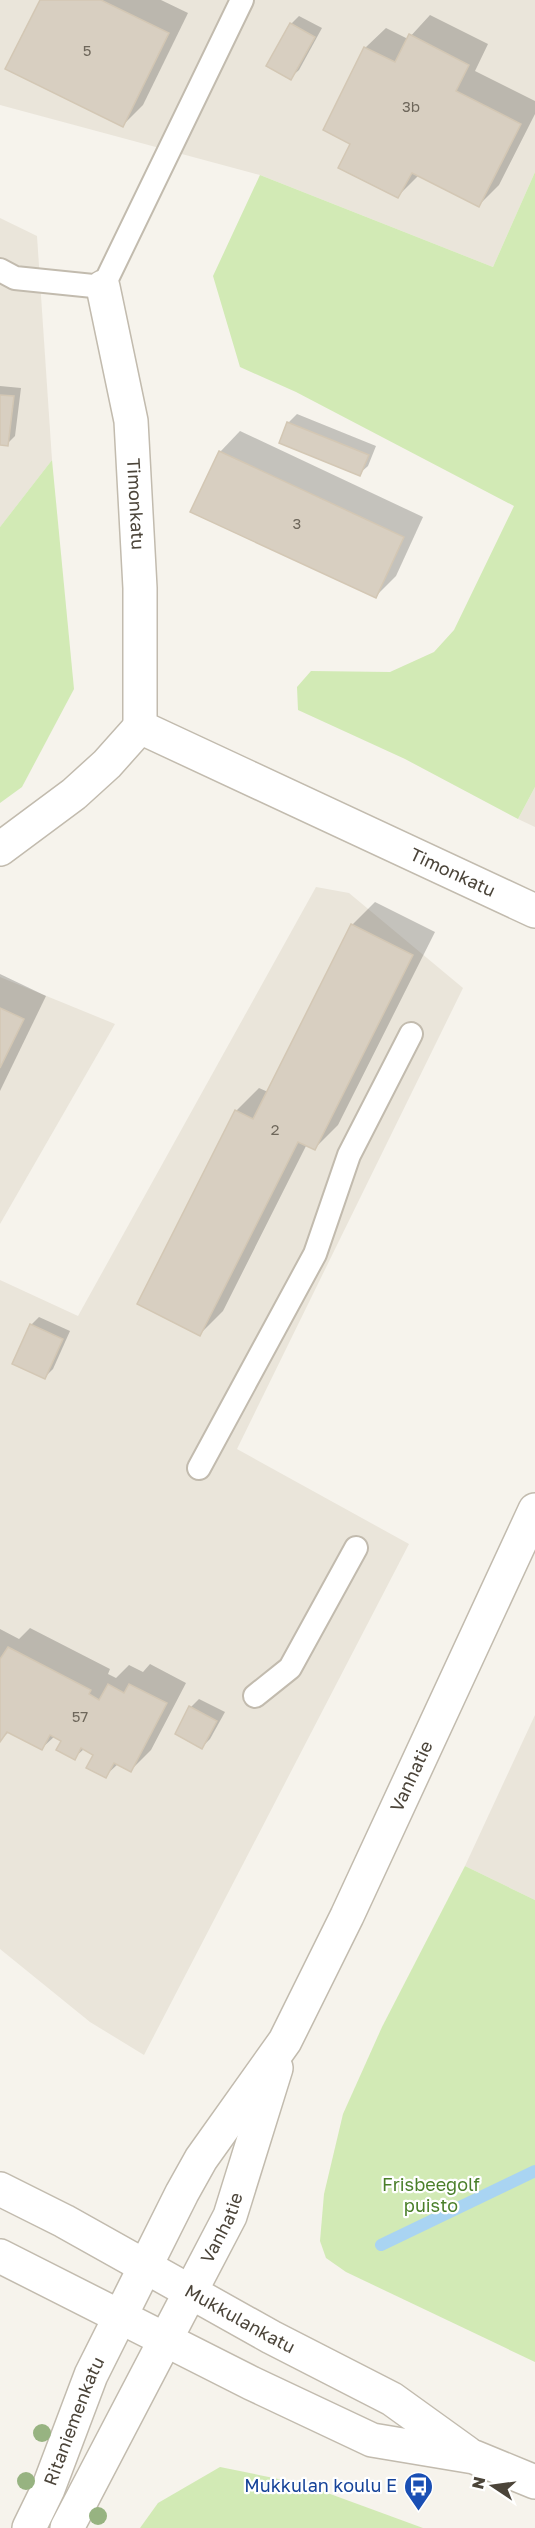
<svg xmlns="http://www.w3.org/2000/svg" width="535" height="2528" font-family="'Golos Text',sans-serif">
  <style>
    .residential { fill: #eae5da }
    .green { fill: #d2eab5 }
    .shadow { fill: #0003 }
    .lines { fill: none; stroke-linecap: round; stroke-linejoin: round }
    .stream { stroke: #a9d4f2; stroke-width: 12 }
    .building { fill: #d8cfc1; stroke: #d3c7b4; stroke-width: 1.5 }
    .service-casing { stroke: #c2bbae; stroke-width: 26 }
    .minor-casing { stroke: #c2bbae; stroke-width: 36 }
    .tertiary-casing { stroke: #c2bbae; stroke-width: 36 }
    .service { stroke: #fff; stroke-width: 22 }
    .minor { stroke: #fff; stroke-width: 33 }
    .tertiary { stroke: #fff; stroke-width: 33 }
    .tree { fill: #97b381 }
    .labels { text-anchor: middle; stroke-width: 4.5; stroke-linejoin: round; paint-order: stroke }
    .number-label { font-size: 15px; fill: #6e675b }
    .street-label { font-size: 18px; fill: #4b4439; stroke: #fff }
    .park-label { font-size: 18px; fill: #4a7f2a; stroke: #fff }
    .transit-label { font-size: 18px; fill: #164399; stroke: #fff; text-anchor: end }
  </style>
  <rect width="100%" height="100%" fill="#f6f3ec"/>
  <g class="residential">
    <polygon points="0,0 535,0 535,172 493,267 260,175 0,105"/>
    <polygon points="0,218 37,236 52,460 0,527"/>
    <polygon points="535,787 535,827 518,819"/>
    <polygon points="316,887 349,893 463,988 237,1449 409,1544 144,2055 90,2022 0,1949 0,1280 78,1316"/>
    <polygon points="0,977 115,1024 0,1224"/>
    <polygon points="535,1715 535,1900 465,1866"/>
  </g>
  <g class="green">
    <polygon points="535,172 535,787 518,819 405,759 298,710 297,687 311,671 390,672 434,652 454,630 514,506 296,392 240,367 213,276 260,175 493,267"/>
    <polygon points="52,460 74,689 22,787 0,803 0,527"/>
    <polygon points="465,1866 535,1900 535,2362 346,2272 326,2258 320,2241 324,2194 343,2114 382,2027"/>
    <polygon points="220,2467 303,2484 423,2528 140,2528 158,2503"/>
  </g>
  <g class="shadow">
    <polygon points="41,0 161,0 188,13 143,105 122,126"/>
    <polygon points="430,15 488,44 475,71 535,101 535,114 499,185 479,205 419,175 398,196 352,144 365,48 386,28 408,39"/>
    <polygon points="299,16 322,28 299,70 290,78 291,24"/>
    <polygon points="0,386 21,388 15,436 7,444 0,443"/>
    <polygon points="297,414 376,446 368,466 359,474 288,423"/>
    <polygon points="240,431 423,517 396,576 376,596 220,452"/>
    <polygon points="375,902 435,932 338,1125 315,1148 307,1144 223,1311 200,1334 236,1111 259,1088 268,1092 352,925"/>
    <polygon points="0,974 46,996 0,1091"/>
    <polygon points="39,1317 70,1331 53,1369 45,1377 31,1325"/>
    <polygon points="30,1628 110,1669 108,1674 116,1678 129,1665 143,1672 150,1664 186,1683 151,1750 131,1770 118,1764 105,1776 95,1754 84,1749 74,1758 63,1740 55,1736 42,1748 10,1731 0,1740 0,1629 19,1639"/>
    <polygon points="199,1699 225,1712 210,1739 202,1747 191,1707"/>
  </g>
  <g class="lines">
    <polyline class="stream" points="381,2245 535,2171"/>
  </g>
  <g class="building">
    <polygon points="40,0 101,0 169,33 123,127 5,69"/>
    <polygon points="290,23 315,37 291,80 266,66"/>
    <polygon points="409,34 469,65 456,91 521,124 479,207 412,173 398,198 338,168 350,144 323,130 364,47 395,62"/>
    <polygon points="0,395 14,396 8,446 0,445"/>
    <polygon points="287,422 369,455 360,476 279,443"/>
    <polygon points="219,451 404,537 376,598 190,512"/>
    <polygon points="351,924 413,955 315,1150 298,1142 200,1336 137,1304 235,1110 253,1119"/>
    <polygon points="0,1008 24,1019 0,1068"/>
    <polygon points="30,1324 63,1339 45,1379 12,1364"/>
    <polygon points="8,1647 91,1690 89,1694 99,1700 108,1684 124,1693 129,1684 167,1703 131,1772 114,1763 106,1778 86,1768 93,1755 81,1748 75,1760 56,1750 61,1741 50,1735 42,1750 7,1732 0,1742 0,1659"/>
    <polygon points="189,1706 217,1721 202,1749 175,1734"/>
  </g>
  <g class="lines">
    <defs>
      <g id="service">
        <polyline points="0,270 15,278 103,287 242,0"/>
        <polyline points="199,1468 315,1254 349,1155 411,1034"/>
        <polyline points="255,1696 290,1668 356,1548"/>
      </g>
      <g id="minor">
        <path id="s1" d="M103 287 131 421 140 588V727L535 911"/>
        <polyline points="0,849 74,794 107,764 140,727"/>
      </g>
      <g id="tertiary">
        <path id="s2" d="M0 2189 64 2221 271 2337 392 2399 467 2453"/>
        <polyline points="0,2256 251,2383 372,2440 474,2457 535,2482"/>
        <path id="s3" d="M29 2528 48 2489 91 2375 182 2193 201 2159 285 2041 347 1916 535 1510"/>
        <path id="s4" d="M67 2528 230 2216 276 2068"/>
      </g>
    </defs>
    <use href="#service" class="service-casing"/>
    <use href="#minor" class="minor-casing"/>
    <use href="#tertiary" class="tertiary-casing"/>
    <use href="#service" class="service"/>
    <use href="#minor" class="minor"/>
    <use href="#tertiary" class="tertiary"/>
  </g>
  <g class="tree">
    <circle cx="42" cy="2433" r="9"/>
    <circle cx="26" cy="2481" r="9"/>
    <circle cx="98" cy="2516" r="9"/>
  </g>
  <defs>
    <symbol id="bus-pin" viewBox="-11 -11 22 30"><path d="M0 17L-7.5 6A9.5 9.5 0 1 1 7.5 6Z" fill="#1a4fb4" stroke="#fff"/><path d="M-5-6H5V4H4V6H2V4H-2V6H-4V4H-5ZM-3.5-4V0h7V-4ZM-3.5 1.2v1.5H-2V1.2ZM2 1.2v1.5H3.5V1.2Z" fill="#fff"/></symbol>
  </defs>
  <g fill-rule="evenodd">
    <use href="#bus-pin" x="402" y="2470" width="33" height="45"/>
  </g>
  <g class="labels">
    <g class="number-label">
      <text x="87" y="56">5</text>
      <text x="411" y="112">3b</text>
      <text x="297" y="529">3</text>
      <text x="275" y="1135">2</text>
      <text x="80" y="1722">57</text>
    </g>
    <g class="street-label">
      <text dy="6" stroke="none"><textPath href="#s1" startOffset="220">Timonkatu</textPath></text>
      <text dy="6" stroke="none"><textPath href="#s1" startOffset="788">Timonkatu</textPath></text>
      <text dy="6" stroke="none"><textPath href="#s3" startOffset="846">Vanhatie</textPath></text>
      <text dy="6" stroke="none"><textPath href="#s4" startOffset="338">Vanhatie</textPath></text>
      <text dy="6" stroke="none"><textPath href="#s2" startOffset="273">Mukkulankatu</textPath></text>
      <text dy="6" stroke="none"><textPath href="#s3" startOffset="116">Ritaniemenkatu</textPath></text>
    </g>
    <g class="park-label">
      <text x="431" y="2191">Frisbeegolf<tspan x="431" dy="21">puisto</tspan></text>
    </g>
    <g class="transit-label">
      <text x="397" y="2492">Mukkulan koulu E</text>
    </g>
  </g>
  <g transform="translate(493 2486) rotate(283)" stroke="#ffffff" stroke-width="4.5" paint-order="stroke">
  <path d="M0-4.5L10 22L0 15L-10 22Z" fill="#4b4439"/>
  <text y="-9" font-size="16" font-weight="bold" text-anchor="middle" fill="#4b4439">N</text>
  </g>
</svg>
